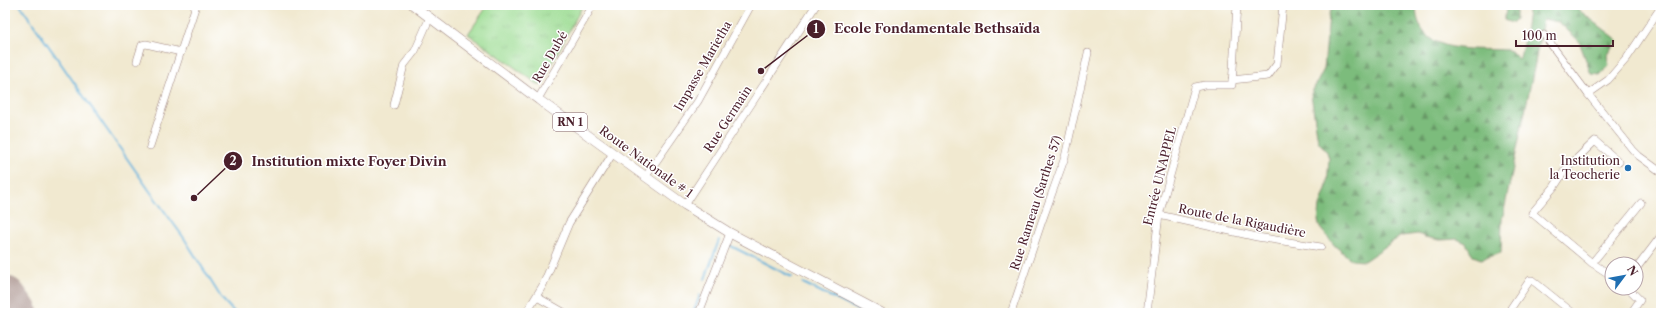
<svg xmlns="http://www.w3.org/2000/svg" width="1666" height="318" font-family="'Libre Caslon Text',serif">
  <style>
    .grass { fill: url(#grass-tufts); stroke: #727e5e }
    .forest { fill: url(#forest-firs); stroke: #636e54 }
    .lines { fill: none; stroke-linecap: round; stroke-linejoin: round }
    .stream { stroke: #5eafd9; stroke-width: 2 }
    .runway { stroke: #9e847e; stroke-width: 44 }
    .minor-casing { stroke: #9e847e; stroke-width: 8 }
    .major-casing { stroke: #9e847e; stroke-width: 10 }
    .minor { stroke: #fff; stroke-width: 7 }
    .major { stroke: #fff; stroke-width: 9 }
    .poi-dot { fill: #1f6fb2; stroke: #fff; stroke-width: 1.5 }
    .labels { text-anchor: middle; stroke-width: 3; stroke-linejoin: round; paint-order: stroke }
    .shield { fill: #fff; stroke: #80626b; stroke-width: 1 }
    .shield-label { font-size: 11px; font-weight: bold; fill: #4a1f2b }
    .street-label { font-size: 12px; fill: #4a1f2b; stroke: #fff }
    .poi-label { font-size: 12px; fill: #4a1f2b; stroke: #fff; text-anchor: end }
    .leader { fill: none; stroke: #4a1f2b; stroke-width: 1.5 }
    .callout-dot { fill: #4a1f2b; stroke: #fff; stroke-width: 1.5 }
    .mark-label { font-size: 12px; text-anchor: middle; font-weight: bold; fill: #fff }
    .callout-label { font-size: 13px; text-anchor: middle; font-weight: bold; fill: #4a1f2b; stroke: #fff; stroke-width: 3; stroke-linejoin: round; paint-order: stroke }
  </style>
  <defs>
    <pattern id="grass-tufts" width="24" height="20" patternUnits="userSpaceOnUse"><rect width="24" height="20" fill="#9bdc92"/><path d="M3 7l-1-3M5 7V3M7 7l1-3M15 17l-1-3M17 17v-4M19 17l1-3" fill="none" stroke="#87bc7e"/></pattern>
    <pattern id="forest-firs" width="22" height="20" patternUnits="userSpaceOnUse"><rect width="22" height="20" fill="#7cbc7c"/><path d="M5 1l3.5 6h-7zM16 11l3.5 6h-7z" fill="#689866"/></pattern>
  </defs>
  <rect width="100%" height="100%" fill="#fff"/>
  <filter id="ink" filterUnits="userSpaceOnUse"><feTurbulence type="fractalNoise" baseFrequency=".025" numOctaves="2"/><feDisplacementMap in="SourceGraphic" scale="8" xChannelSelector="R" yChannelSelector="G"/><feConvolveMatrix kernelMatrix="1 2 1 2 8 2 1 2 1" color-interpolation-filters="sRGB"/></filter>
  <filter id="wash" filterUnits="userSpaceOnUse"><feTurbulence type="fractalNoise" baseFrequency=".012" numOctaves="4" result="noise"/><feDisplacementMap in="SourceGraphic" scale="16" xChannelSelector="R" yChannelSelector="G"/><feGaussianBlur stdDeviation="0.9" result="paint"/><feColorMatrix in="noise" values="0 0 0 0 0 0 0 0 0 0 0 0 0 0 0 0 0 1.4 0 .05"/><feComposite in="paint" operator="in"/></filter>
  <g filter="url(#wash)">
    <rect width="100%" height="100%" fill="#f1e9d0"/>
    <polygon class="grass" points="488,5 583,5 552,63 546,63 545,69 549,71 542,85 539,85 468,34"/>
    <g class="forest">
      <path d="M1333 5H1418C1415 11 1417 17 1419 23 1430 55 1481 48 1508 50L1512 52 1519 59C1523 53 1527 16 1529 5H1570L1576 8 1618 40 1607 56 1609 65 1600 75 1591 74 1579 41 1559 22 1543 19 1534 68 1502 220 1501 253 1481 259 1473 256 1466 243 1457 239 1440 240 1425 237 1418 234 1401 236 1364 261 1352 260 1335 246 1320 228 1318 221 1320 206 1327 186 1329 158 1327 152 1318 141 1311 94 1324 69 1329 15Z"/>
      <polygon points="1507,5 1516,5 1516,19 1512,23 1504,20"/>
    </g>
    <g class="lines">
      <g class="stream">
        <polyline points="20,5 149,190 184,238 222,299 235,313"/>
        <polyline points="727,244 792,277"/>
        <polyline points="705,279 719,240"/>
        <polyline points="803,283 864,313"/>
        <polyline points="693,313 700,295"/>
      </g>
      <polyline class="runway" points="5,298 16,313"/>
    </g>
  </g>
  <g filter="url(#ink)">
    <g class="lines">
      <defs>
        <g id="minor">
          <polyline points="1544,35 1588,94 1633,150 1639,156 1661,172"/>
          <polyline points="137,61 142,45 146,44 181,52"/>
          <polyline points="1232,80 1268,76 1277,64 1283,5"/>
          <polyline points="1588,94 1608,80 1627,58 1661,7"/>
          <polyline points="538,99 593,5"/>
          <polyline points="394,105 404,65 415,51 430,17"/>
          <polyline points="150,146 196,5"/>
          <polyline points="646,176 698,101 751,5"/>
          <polyline points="685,205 816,5"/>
          <polyline points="1159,215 1257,237 1321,247"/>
          <polyline points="1592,263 1641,203"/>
          <polyline points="1636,269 1661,236"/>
          <polyline points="1612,276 1592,263 1532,213 1554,187 1565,170 1595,141 1619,162"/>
          <polyline points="1628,288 1640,300 1631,313"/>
          <polyline points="537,297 565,313"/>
          <polyline points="1511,308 1530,280 1532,280 1573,313"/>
          <polyline points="526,313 543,285 569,223 613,153"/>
          <polyline points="699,313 730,233"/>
          <polyline points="1011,313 1042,221 1065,157 1088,53"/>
          <polyline points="1147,313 1159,215 1195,87 1205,85 1232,85 1237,5"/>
        </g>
        <polyline id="major" points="413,5 539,100 685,205 730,233 882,313"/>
      </defs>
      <use href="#minor" class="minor-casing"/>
      <use href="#major" class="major-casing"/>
      <use href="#minor" class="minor"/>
      <use href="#major" class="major"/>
    </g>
  </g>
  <circle class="poi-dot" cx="1628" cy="168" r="4"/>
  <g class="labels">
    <rect class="shield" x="553" y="113" width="34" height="18" rx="3"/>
    <g class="shield-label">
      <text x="570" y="126">RN 1</text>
    </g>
    <g class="street-label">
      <text transform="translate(550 57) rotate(-60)" y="4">Rue Dubé</text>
      <text transform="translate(703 66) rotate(-60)" y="4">Impasse Marietha</text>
      <text transform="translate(728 119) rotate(-57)" y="4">Rue Germain</text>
      <text transform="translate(646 162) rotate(36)" y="4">Route Nationale # 1</text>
      <text transform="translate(1160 176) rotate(-76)" y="4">Entrée UNAPPEL</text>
      <text transform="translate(1036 203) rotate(-72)" y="4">Rue Rameau (Sarthes 57)</text>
      <text transform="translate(1242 221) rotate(11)" y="4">Route de la Rigaudière</text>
    </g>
    <g class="poi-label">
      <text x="1620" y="165">Institution<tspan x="1620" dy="14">la Teocherie</tspan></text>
    </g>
  </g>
  <path class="leader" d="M761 71L816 29M194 198L233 161"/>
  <g class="callout-dot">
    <circle cx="761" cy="71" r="4"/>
    <circle cx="194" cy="198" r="4"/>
    <circle cx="816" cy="29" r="10"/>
    <circle cx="233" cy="161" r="10"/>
  </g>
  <g class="mark-label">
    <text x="816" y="33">1</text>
    <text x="233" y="165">2</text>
  </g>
  <g class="callout-label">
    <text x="937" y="33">Ecole Fondamentale Bethsaïda</text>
    <text x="349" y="166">Institution mixte Foyer Divin</text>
  </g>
  <rect width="1666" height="318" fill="none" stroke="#fff" stroke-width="20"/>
  <g transform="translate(1624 276) rotate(58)"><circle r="19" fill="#ffffff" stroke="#b7a5aa"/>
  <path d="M0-3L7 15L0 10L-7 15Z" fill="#1f6fb2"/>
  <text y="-6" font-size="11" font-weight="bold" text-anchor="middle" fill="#4a1f2b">N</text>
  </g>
  <path d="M1516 40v6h97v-6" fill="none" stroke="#4a1f2b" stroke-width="2"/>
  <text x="1522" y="40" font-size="12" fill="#4a1f2b" stroke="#ffffff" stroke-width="3" paint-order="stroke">100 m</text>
</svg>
